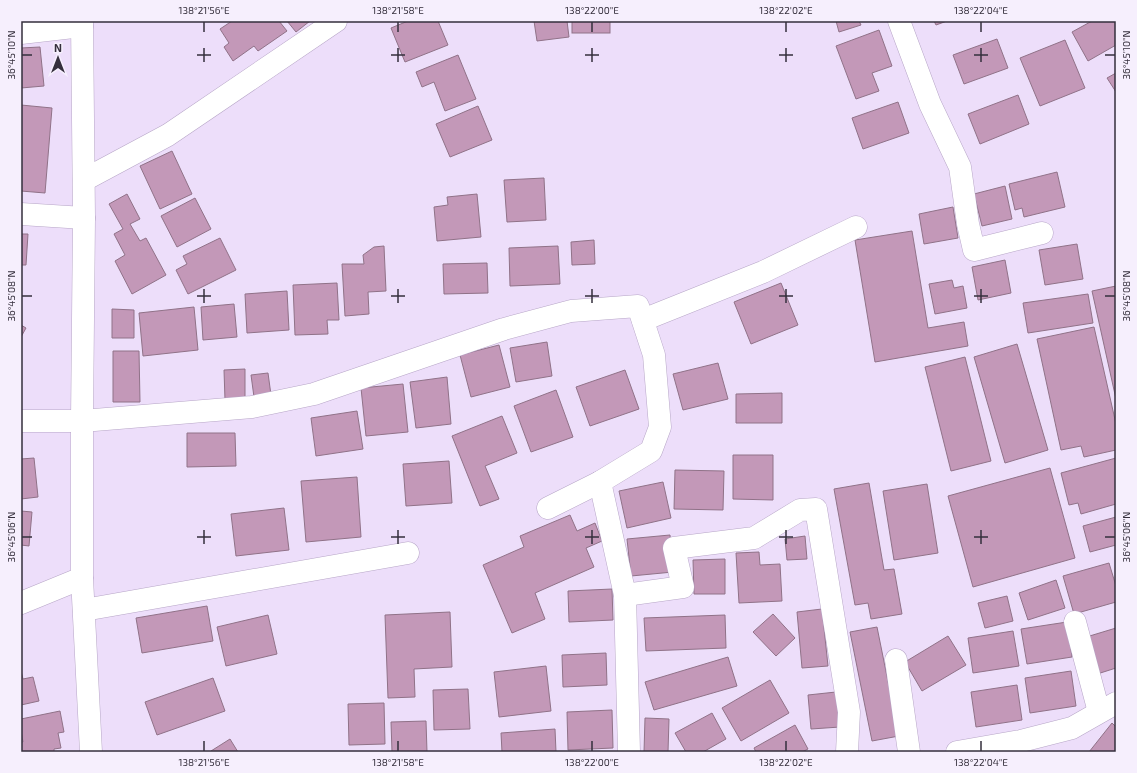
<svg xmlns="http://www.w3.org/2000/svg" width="1137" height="773" font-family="'Exo 2',sans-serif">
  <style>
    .building { fill: #c398b8; stroke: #907288 }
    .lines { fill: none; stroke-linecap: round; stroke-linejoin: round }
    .minor-casing { stroke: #b7a6c7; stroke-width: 23 }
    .minor { stroke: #fff; stroke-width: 22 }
    .ticks { fill: none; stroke: #352f3c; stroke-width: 1.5 }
    .neatline { fill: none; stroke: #352f3c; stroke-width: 1.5 }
    .ticks-label { font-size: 10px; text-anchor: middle; fill: #352f3c }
  </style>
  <rect width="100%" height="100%" fill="#eddefa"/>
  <g class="building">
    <polygon points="232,21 279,21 287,31 258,51 254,46 233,61 224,47 229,43 220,29"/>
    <polygon points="287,21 310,21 296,32"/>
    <polygon points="408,21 438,21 448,45 405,62 391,28"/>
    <polygon points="534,21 567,21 569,37 537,41"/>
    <rect x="572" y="21" width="38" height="12"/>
    <polygon points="836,21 859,21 861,25 839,32"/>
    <polygon points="934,21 947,21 936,25"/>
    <polygon points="1092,21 1116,21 1116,45 1088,61 1072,32"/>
    <polygon points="879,30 892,66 872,73 879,91 856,99 836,46"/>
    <polygon points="997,39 1008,68 964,84 953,55"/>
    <polygon points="1065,40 1085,88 1040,106 1020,58"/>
    <polygon points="40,47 44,86 21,88 21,48"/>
    <polygon points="458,55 476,99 445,111 434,82 422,87 416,72"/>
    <polygon points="1116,73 1116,92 1107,78"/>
    <polygon points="1018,95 1029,124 980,144 968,114"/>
    <polygon points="898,102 909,133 863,149 852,118"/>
    <polygon points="21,105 52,108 45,193 21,191"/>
    <polygon points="478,106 492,140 450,157 436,124"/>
    <polygon points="172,151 192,194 160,209 140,166"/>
    <polygon points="1057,172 1065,207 1024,217 1022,208 1015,210 1009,184"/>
    <polygon points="544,178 546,220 507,222 504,180"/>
    <polygon points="1005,186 1012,219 982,226 974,194"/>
    <polygon points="127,194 140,219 130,224 140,241 146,238 166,275 132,294 115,261 125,255 114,234 123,229 109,204"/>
    <polygon points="477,194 481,237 437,241 434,207 448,205 447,197"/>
    <polygon points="195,198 211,229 177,247 161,216"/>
    <polygon points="953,207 958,238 924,244 919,214"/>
    <polygon points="912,231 928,328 964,322 968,346 875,362 855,240"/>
    <polygon points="21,234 28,234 26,265 21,265"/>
    <polygon points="220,238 236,270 188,294 176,270 187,264 183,256"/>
    <polygon points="594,240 595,264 572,265 571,242"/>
    <polygon points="1077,244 1083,279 1045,285 1039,250"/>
    <polygon points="384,246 386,291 368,292 369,314 345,316 342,264 364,264 363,255 374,247"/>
    <polygon points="558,246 560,284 510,286 509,248"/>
    <polygon points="1005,260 1011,293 978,300 972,267"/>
    <polygon points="487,263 488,293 444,294 443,264"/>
    <polygon points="952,280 954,288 963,286 967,308 935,314 929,284"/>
    <polygon points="337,283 339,320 327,320 328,334 295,335 293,285"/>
    <polygon points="781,283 798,325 751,344 734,302"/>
    <polygon points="1116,286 1116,399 1092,291"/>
    <polygon points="287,291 289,330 247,333 245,294"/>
    <polygon points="1088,294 1093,323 1028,333 1023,303"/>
    <polygon points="234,304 237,337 203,340 201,307"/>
    <polygon points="194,307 198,350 143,356 139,313"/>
    <polygon points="112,309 134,310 134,338 112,338"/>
    <polygon points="21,325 26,328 21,337"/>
    <polygon points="1094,327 1116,424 1116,450 1084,457 1081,446 1061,450 1037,339"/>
    <polygon points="547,342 552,376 516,382 510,348"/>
    <polygon points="1017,344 1048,450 1005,463 974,357"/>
    <polygon points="499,345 510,387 471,397 460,355"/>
    <polygon points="113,351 139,351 140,402 113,402"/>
    <polygon points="965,357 991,461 951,471 925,367"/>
    <polygon points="718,363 728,399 683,410 673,374"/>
    <polygon points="245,369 245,399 225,400 224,370"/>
    <polygon points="625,370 639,409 590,426 576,387"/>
    <polygon points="268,373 271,395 254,397 251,375"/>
    <polygon points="447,377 451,424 416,428 410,382"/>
    <polygon points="403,384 408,432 366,436 361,388"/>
    <polygon points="556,390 573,437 531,452 514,406"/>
    <polygon points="782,393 782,423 736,423 736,394"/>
    <polygon points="357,411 363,449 316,456 311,418"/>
    <polygon points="502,416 517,453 485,466 499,499 480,506 452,436"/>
    <polygon points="187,433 235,433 236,466 187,467"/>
    <polygon points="733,455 773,455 773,500 733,499"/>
    <polygon points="34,458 38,497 21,499 21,459"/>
    <polygon points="1116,458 1116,504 1081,514 1078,503 1069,505 1061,473"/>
    <polygon points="449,461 452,503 406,506 403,464"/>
    <polygon points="1050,468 1075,558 973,587 948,496"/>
    <polygon points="675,470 724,471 723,510 674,509"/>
    <polygon points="357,477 361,537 306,542 301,481"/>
    <polygon points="663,482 671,518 627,528 619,491"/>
    <polygon points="869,483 884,570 894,569 902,614 871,619 868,603 855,605 834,489"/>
    <polygon points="927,484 938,553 894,560 883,491"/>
    <polygon points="284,508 289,550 236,556 231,514"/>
    <polygon points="21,511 32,512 29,546 21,545"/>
    <polygon points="570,515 577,531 595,523 602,541 586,548 594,567 535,593 545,619 512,633 483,565 524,547 520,536"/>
    <polygon points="1116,517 1116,545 1090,552 1083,526"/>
    <polygon points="670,535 673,572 631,576 627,539"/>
    <polygon points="805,536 807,559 787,560 785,539"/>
    <polygon points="759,552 760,565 780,564 782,601 739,603 736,553"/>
    <polygon points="725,559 725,594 694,594 693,560"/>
    <polygon points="1109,563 1116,586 1116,602 1074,614 1063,576"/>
    <polygon points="1056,580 1065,608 1028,620 1019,593"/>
    <polygon points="612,589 613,620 569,622 568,591"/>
    <polygon points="1007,596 1013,621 985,628 978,603"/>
    <polygon points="207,606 213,641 142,653 136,618"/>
    <polygon points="822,609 828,666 802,668 797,612"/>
    <polygon points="450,612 452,667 414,669 415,697 388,698 385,615"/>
    <polygon points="773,614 795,638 776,656 753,632"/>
    <polygon points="268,615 277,654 226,666 217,627"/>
    <polygon points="725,615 726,648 646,651 644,618"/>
    <polygon points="1067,622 1072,657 1027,664 1021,629"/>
    <polygon points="877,627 899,736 872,741 850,632"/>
    <polygon points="1116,628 1116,668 1094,675 1083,638"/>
    <polygon points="1013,631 1019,666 973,673 968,638"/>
    <polygon points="948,636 966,665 922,691 905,662"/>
    <polygon points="606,653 607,685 563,687 562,655"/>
    <polygon points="728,657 737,686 654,710 645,682"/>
    <polygon points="546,666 551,711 499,717 494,672"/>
    <polygon points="21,671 23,679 33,677 39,701 21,705"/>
    <polygon points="1071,671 1076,706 1030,713 1025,678"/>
    <polygon points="213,678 225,711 157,735 145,702"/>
    <polygon points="770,680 789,713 741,741 722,708"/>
    <polygon points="1017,685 1022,720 976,727 971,692"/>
    <polygon points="468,689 470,729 434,730 433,690"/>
    <polygon points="836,692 840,727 811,729 808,695"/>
    <polygon points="384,703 385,744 349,745 348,704"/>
    <polygon points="612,710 613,748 568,750 567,712"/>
    <polygon points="60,711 64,732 58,733 61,748 54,749 54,752 21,752 21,742 23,742 21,731 21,719"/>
    <polygon points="712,713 726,739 703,752 686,752 675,733"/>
    <polygon points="645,718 669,719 668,752 644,752"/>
    <polygon points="426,721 427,752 392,752 391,722"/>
    <polygon points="1112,723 1116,727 1116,752 1089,752"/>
    <polygon points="795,725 808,749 802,752 756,752 754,748"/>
    <polygon points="555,729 556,752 502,752 501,733"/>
    <polygon points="230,739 238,752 212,752 211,751"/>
  </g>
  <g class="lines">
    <defs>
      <g id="minor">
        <polyline points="82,21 84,218 82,421 82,578 91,752"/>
        <polyline points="899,21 930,104 960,167 968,224 974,250 1042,233"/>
        <polyline points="21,33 82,26"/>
        <polyline points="84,180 168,135 336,21"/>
        <polyline points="21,214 84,218"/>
        <polyline points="643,320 763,272 856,227"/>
        <polyline points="21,421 82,421 252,407 314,394 504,329 571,311 638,306 654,355 660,427 651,451 600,482 548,508"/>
        <polyline points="600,482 625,595 629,752"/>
        <polyline points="625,595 683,587 674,548 754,538 800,510 816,509 849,712 847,752"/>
        <polyline points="21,603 82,578"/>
        <polyline points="84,610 408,553"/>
        <polyline points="1075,622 1099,712"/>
        <polyline points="896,660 909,752"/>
        <polyline points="957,752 1021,741 1072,728 1116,703"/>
      </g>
    </defs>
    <use href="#minor" class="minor-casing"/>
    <use href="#minor" class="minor"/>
  </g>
  <path class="ticks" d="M204 22V32M398 22V32M592 22V32M786 22V32M981 22V32M204 48V62M398 48V62M592 48V62M786 48V62M981 48V62M22 55H32M197 55H211M391 55H405M585 55H599M779 55H793M974 55H988M1105 55H1115M204 289V303M398 289V303M592 289V303M786 289V303M981 289V303M22 296H32M197 296H211M391 296H405M585 296H599M779 296H793M974 296H988M1105 296H1115M204 530V544M398 530V544M592 530V544M786 530V544M981 530V544M22 537H32M197 537H211M391 537H405M585 537H599M779 537H793M974 537H988M1105 537H1115M204 741V751M398 741V751M592 741V751M786 741V751M981 741V751"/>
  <rect width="1137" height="773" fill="none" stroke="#f6effd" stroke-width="44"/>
  <g transform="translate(58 58)" stroke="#f6effd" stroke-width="3" paint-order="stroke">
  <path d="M0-3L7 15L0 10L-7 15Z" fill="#352f3c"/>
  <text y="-6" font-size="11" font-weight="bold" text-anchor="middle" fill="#352f3c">N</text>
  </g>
  <rect x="22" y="22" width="1093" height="729" class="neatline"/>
  <g class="ticks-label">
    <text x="204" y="14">138°21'56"E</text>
    <text x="398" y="14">138°21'58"E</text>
    <text x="592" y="14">138°22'00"E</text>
    <text x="786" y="14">138°22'02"E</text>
    <text x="981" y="14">138°22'04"E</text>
    <text transform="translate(11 55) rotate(-90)" y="4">36°45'10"N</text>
    <text transform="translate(1126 55) rotate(-90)" y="4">36°45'10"N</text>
    <text transform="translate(11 296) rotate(-90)" y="4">36°45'08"N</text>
    <text transform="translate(1126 296) rotate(-90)" y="4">36°45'08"N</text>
    <text transform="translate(11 537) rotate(-90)" y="4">36°45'06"N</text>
    <text transform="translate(1126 537) rotate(-90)" y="4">36°45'06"N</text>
    <text x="204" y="766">138°21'56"E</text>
    <text x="398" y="766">138°21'58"E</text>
    <text x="592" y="766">138°22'00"E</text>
    <text x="786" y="766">138°22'02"E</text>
    <text x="981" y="766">138°22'04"E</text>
  </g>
</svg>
